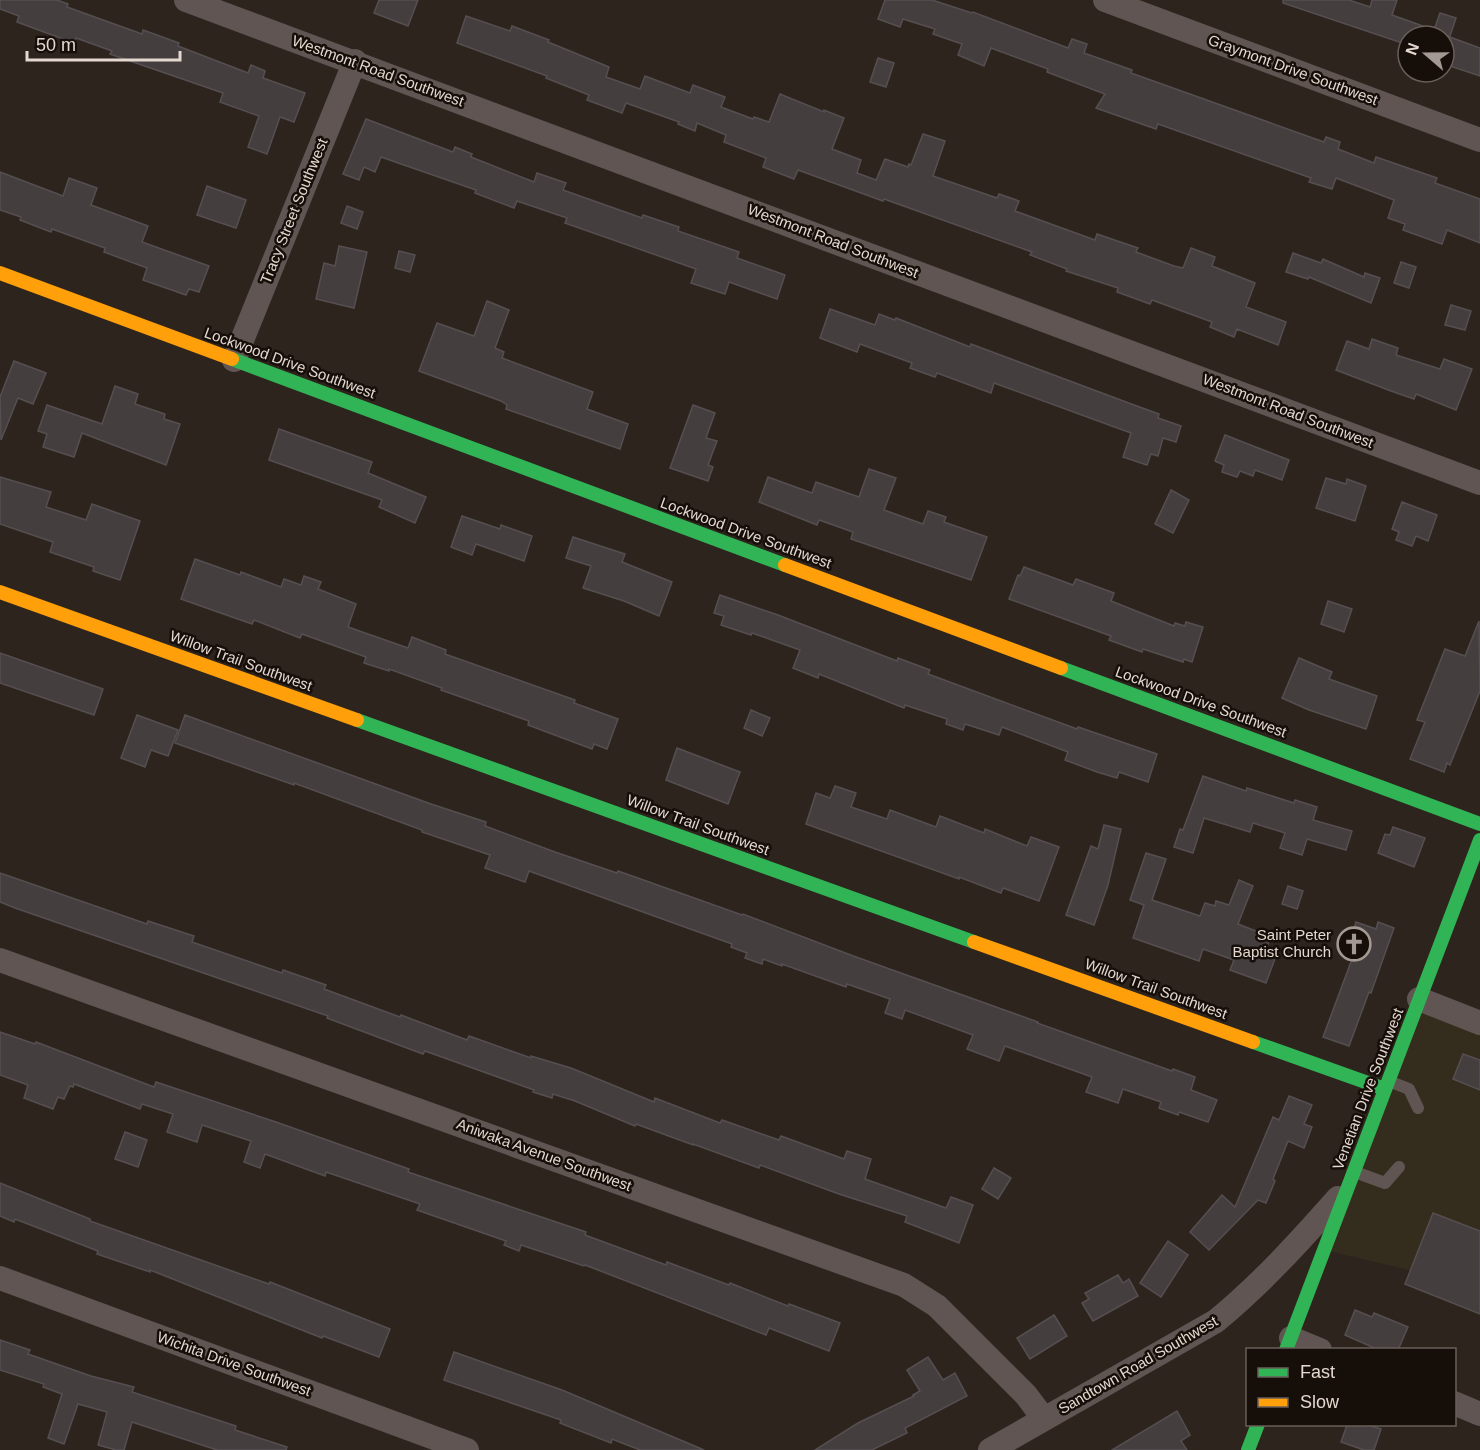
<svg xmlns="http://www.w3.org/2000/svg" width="1480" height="1450" font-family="Helvetica,sans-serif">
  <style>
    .commercial { fill: #342d1d }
    .building { fill: #443e3f; stroke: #564f51; stroke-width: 1.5 }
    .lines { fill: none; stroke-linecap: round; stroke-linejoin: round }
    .lane { stroke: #605552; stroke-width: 12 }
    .street { stroke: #605552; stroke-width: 24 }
    .fast { stroke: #30b455; stroke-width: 14 }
    .slow { stroke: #ff9f0a; stroke-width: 14 }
    .labels { text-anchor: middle; stroke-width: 5; stroke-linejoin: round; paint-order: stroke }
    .street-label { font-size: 15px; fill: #e4d8d0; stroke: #160e09 }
    .poi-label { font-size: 15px; fill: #e4d8d0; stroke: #160e09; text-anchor: end }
  </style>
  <rect width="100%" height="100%" fill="#2e241e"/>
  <polygon class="commercial" points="1428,995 1480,1016 1480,1287 1325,1250"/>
  <g class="building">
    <polygon points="0,0 57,0 68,4 67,7 142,34 143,30 179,43 178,46 248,73 251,65 265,71 263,78 305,93 294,122 280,117 267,154 248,147 259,116 220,102 223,93 110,54 112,51 76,38 74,43 17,22 19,16 0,9"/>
    <polygon points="379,0 418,0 408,26 374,13"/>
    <polygon points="885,0 932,0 972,13 973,12 1068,48 1072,39 1087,44 1084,53 1132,70 1131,73 1324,142 1326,137 1340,142 1338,149 1374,163 1376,157 1437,178 1435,183 1480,199 1480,243 1447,230 1442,244 1403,230 1405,224 1388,218 1394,200 1336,178 1332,189 1309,182 1311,178 1158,124 1156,129 1096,108 1105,94 1047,72 1048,69 991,48 984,66 958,55 962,44 933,34 935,29 903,19 900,27 878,19"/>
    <polygon points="1283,0 1349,0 1370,7 1372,0 1397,0 1392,15 1434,30 1440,13 1456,18 1450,36 1447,36 1480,48 1480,76 1444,64 1444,36 1408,36 1408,45 1283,3"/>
    <polygon points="466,16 510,31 512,26 549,40 548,42 609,67 606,77 640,89 645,76 690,93 693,85 725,97 721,107 753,119 754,117 769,122 780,94 824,112 824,110 844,118 832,149 861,160 857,173 876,180 885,159 908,167 909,164 911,165 923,134 945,141 933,176 997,198 999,194 1019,201 1015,211 1095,240 1097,234 1138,248 1136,252 1174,266 1183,268 1191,248 1215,257 1212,266 1255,283 1246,307 1286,322 1278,345 1237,329 1234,337 1210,327 1212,322 1152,300 1150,304 1117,292 1118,288 1066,271 1067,269 1030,255 1032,252 884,199 883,201 798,170 794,179 763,167 766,158 724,142 726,135 697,123 695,131 678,124 679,122 626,103 622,113 587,100 589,95 546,78 547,76 457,43"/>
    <polygon points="878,58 894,63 886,87 870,82"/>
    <polygon points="366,119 453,152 455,147 472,154 471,157 534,182 537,173 566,183 563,190 642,218 643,215 679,227 678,231 739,252 737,258 785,275 777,299 729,282 725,294 691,283 696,269 565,223 567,218 517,201 514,208 475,193 476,190 381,157 375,172 364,167 359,180 343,174"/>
    <polygon points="0,172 63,196 69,178 97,188 91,205 148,226 142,242 209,266 199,292 189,289 186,295 143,280 147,268 104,252 105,248 52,229 51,232 20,220 21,217 0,210"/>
    <polygon points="207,186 246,200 236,228 197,215"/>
    <polygon points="347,206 363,212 357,229 341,223"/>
    <polygon points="339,246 367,252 354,308 316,299 324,263 335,266"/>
    <polygon points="399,251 415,255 410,272 395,268"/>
    <polygon points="1293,253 1321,263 1323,259 1364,277 1365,273 1380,278 1371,303 1309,277 1308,279 1286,272"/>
    <polygon points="1401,262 1416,267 1409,288 1394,283"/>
    <polygon points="487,301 509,310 495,348 504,352 502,358 593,392 587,409 628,424 620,449 506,409 507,405 501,401 419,371 437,323 474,336"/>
    <polygon points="1451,305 1471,311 1465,330 1445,325"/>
    <polygon points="830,309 875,325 879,314 895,320 896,318 970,347 971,344 1134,405 1159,414 1158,418 1181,426 1176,442 1163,438 1158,456 1151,454 1147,465 1123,457 1131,433 994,383 991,393 937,373 935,377 910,368 912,363 860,344 857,352 820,338"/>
    <polygon points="1372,339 1398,348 1396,355 1440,369 1444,359 1472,369 1456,410 1416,394 1414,399 1391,391 1336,370 1347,341 1369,349"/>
    <polygon points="14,361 46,373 33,404 18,398 1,440 0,397"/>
    <polygon points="115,386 138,394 135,404 165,414 164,419 180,424 166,465 82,433 74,457 43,447 47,434 38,431 47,405 102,424"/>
    <polygon points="693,405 715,413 706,438 717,441 708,465 713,467 708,481 670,468"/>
    <polygon points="279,429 372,462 368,473 426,497 415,523 379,507 382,500 269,460"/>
    <polygon points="1225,435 1289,460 1282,480 1255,470 1253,476 1240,471 1237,477 1222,472 1224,465 1215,461"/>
    <polygon points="869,469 896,478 884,510 923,524 928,511 946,517 944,522 987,537 971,580 851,539 853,532 819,520 817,525 759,502 768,477 812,493 816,482 859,497"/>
    <polygon points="0,477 51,492 46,507 86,520 92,504 140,521 120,580 93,571 94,567 50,552 53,542 0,524"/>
    <polygon points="1326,478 1346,484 1347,479 1366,486 1355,521 1316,508"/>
    <polygon points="1171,490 1189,500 1173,533 1155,524"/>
    <polygon points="1402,502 1437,515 1428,541 1416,536 1412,546 1396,540 1399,532 1392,529"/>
    <polygon points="462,516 500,529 501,525 532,536 524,561 476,544 472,555 451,547"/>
    <polygon points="573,537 625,554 622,562 672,582 659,616 624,601 583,588 591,566 566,558"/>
    <polygon points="195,559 240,575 241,572 281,587 284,579 301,585 304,576 321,582 318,589 356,604 348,627 408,648 412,637 446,650 445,654 575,700 574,703 618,719 607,749 594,744 592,749 528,725 529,721 441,690 442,688 389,669 389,671 364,663 366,657 302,634 300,638 254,620 252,624 181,599"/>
    <polygon points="1024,567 1073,585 1076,579 1114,593 1111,601 1174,626 1175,623 1185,626 1186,622 1203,627 1192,662 1184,659 1183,662 1143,649 1142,652 1109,640 1111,636 1009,599 1018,575 1020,576"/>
    <polygon points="720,595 778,615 897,661 898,658 930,670 928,674 1077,729 1078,727 1157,754 1148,782 1119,772 1117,778 1097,772 1065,760 1068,752 1002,727 999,735 965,724 963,730 946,724 947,719 905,705 904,708 819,674 818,678 793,668 800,650 752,633 751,635 721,625 724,616 714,613"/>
    <polygon points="1328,601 1352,609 1344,632 1321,624"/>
    <polygon points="1479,621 1480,691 1450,765 1447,763 1444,772 1410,759 1425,722 1417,720 1445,649 1465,656"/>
    <polygon points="0,653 103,689 94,715 0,683"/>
    <polygon points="1299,658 1332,672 1329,679 1377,696 1366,729 1309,710 1282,698"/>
    <polygon points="751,710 770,718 762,736 744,728"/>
    <polygon points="137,715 178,730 168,756 151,750 145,767 121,758"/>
    <polygon points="185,715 431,804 486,822 485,826 555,852 617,873 618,871 742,915 743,914 856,957 1038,1022 1037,1023 1172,1071 1173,1069 1195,1077 1191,1090 1217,1100 1208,1122 1179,1112 1178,1115 1159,1108 1161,1102 1123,1089 1118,1103 1086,1092 1092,1077 1005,1046 999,1061 967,1049 973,1035 905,1010 902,1019 885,1013 890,999 847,984 846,987 782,964 782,966 763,959 762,964 745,958 747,953 731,947 732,944 529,871 525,882 485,868 490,855 422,832 422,830 294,783 294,785 175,743"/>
    <polygon points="677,748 740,772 728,804 666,780"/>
    <polygon points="1203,776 1246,791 1247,788 1294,803 1295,800 1317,807 1313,820 1352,831 1346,850 1307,839 1302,855 1280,848 1285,833 1253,823 1250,832 1204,818 1193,853 1174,847 1180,829 1183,830"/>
    <polygon points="835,786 856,793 851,807 887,819 890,810 936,827 940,816 984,833 985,829 1027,846 1031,837 1059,847 1039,901 1003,888 1001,893 959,877 959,879 806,824 816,793 830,798"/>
    <polygon points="1104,825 1121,829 1108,885 1094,925 1066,915 1091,846 1098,849"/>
    <polygon points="1393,827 1425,838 1414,867 1378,853 1385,834 1390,835"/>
    <polygon points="1146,853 1166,859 1152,900 1200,916 1205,903 1215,906 1216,901 1229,905 1239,880 1253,886 1238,924 1271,937 1265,952 1276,956 1266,983 1230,970 1234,960 1203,949 1199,961 1133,938 1144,905 1130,900"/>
    <polygon points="0,873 147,924 148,921 194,936 192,942 282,973 283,970 326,985 324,989 400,1017 401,1015 467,1040 469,1036 531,1058 531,1056 571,1068 654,1102 655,1098 720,1123 722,1120 779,1140 781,1136 844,1159 847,1151 871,1159 865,1179 946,1208 951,1197 973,1205 959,1243 905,1222 907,1216 839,1194 760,1165 759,1168 693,1144 693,1145 636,1124 635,1126 575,1101 553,1094 552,1098 533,1092 534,1090 425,1051 423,1054 327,1018 328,1016 15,908 0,902"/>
    <polygon points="1288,886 1303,891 1297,909 1282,904"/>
    <polygon points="1356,922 1376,929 1378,922 1394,928 1371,993 1369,992 1349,1046 1323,1037 1355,951 1342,947 1349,930 1353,932"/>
    <polygon points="0,1032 35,1044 36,1042 154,1087 156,1082 276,1122 409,1169 408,1172 586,1232 585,1235 666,1265 667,1262 729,1285 730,1283 788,1306 789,1304 840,1323 829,1351 769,1328 766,1335 585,1265 584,1266 521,1245 519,1251 504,1245 506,1241 417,1210 420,1204 326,1172 325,1176 265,1154 260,1168 244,1162 251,1141 202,1125 197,1142 167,1132 173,1114 142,1104 140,1109 74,1084 73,1087 70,1086 64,1099 58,1097 53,1109 24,1098 28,1085 0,1075"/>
    <polygon points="1463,1054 1480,1060 1480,1090 1453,1079"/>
    <polygon points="1289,1096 1312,1105 1304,1124 1312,1127 1304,1148 1288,1141 1273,1179 1275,1181 1266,1203 1258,1200 1209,1250 1190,1232 1222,1195 1235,1207 1273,1117 1279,1120"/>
    <polygon points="125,1132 147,1140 138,1167 115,1159"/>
    <polygon points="994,1168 1011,1178 998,1199 982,1189"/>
    <polygon points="0,1183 90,1219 90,1221 269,1284 270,1282 390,1329 379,1357 323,1336 322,1338 150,1270 150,1272 97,1254 98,1251 15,1219 14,1222 0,1216"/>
    <polygon points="1433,1213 1480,1231 1480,1314 1405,1284"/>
    <polygon points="1168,1241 1188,1255 1161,1297 1140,1283"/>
    <polygon points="1118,1275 1123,1283 1129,1279 1138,1296 1093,1321 1082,1303 1089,1299 1085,1293"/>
    <polygon points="1355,1310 1372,1317 1374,1313 1408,1327 1398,1350 1379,1350 1345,1335"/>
    <polygon points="1054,1315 1067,1336 1030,1359 1017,1338"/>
    <polygon points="0,1340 30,1350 28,1354 91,1376 134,1387 132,1392 236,1426 235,1430 287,1447 286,1450 217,1450 132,1422 124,1450 116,1450 98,1445 107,1412 78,1404 64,1444 48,1438 62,1394 43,1387 44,1384 0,1370"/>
    <polygon points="454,1352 562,1390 704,1450 640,1450 612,1439 611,1443 560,1423 561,1420 444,1380"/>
    <polygon points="928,1357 943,1380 955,1373 967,1396 905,1428 907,1433 872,1450 815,1450 858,1423 914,1396 913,1395 920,1391 907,1370"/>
    <polygon points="1177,1411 1190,1435 1181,1441 1187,1450 1112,1450"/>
    <polygon points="1347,1425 1368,1425 1381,1429 1374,1450 1364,1450 1341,1442"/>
  </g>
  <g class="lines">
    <g class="lane">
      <polyline points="1391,1082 1409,1089 1418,1108"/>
      <polyline points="1355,1172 1385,1183 1399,1167"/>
    </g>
    <g class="street">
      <polyline points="186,0 1480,483"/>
      <polyline points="1105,0 1480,140"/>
      <polyline points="234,360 355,61"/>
      <polyline points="0,960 904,1285 937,1306 1026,1395 1044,1419"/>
      <polyline points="1419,999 1480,1023"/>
      <polyline points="0,1278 467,1450"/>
      <polyline points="1291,1338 1320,1350"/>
      <polyline points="1454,1403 1480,1414"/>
      <path d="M990 1450 1216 1321C1261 1284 1300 1241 1338 1198"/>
    </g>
    <g class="fast">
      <polyline points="232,359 785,565"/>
      <polyline points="1061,668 1480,824"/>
      <polyline points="357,720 974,942"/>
      <polyline points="1253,1042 1385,1089"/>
      <polyline points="1286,1350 1480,840"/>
      <polyline points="1248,1450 1258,1424"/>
    </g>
    <g class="slow">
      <polyline points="0,273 232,359"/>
      <polyline points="785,565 1061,668"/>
      <polyline points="0,592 357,720"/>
      <polyline points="974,942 1253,1042"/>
    </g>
  </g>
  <defs>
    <symbol id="church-ring" viewBox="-11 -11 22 22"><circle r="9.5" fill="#160e09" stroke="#a49992" stroke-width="1.5"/><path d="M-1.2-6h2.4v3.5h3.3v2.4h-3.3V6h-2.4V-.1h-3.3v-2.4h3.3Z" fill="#a49992"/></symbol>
  </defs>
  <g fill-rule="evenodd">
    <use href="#church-ring" x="1335" y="925" width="38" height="38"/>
  </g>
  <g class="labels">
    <g class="street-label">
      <text transform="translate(1293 70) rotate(20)" y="5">Graymont Drive Southwest</text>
      <text transform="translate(378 71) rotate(20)" y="5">Westmont Road Southwest</text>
      <text transform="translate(294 211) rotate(-68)" y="5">Tracy Street Southwest</text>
      <text transform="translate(833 241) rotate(21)" y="5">Westmont Road Southwest</text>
      <text transform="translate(290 363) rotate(20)" y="5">Lockwood Drive Southwest</text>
      <text transform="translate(1288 411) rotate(21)" y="5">Westmont Road Southwest</text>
      <text transform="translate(746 533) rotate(20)" y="5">Lockwood Drive Southwest</text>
      <text transform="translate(241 661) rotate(20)" y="5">Willow Trail Southwest</text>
      <text transform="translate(1201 702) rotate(20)" y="5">Lockwood Drive Southwest</text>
      <text transform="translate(698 825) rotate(20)" y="5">Willow Trail Southwest</text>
      <text transform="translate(1156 989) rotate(20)" y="5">Willow Trail Southwest</text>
      <text transform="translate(1368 1089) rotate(-69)" y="5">Venetian Drive Southwest</text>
      <text transform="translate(544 1155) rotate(20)" y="5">Aniwaka Avenue Southwest</text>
      <text transform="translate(234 1364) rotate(20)" y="5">Wichita Drive Southwest</text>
      <text transform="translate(1138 1365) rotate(-30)" y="5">Sandtown Road Southwest</text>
    </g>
    <g class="poi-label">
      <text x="1331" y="940">Saint Peter<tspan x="1331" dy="17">Baptist Church</tspan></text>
    </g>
  </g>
  <rect x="1246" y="1348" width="210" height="78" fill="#160e09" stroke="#685f59" stroke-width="1.5"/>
  <rect x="1258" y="1368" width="30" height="9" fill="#30b455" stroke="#685f59" stroke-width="1.5"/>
  <text x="1300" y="1378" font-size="18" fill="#e4d8d0">Fast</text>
  <rect x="1258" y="1398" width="30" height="9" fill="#ff9f0a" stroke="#685f59" stroke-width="1.5"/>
  <text x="1300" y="1408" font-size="18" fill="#e4d8d0">Slow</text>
  <g transform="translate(1426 54) rotate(290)"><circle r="28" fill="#160e09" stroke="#685f59" stroke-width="1.5"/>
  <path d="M0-4.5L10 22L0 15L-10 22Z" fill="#a49992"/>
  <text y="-9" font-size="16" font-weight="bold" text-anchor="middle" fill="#e4d8d0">N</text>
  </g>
  <path d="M27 51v9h153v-9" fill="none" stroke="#e4d8d0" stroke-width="3"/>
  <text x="36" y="51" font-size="18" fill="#e4d8d0" stroke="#160e09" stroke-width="4.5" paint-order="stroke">50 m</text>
</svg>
